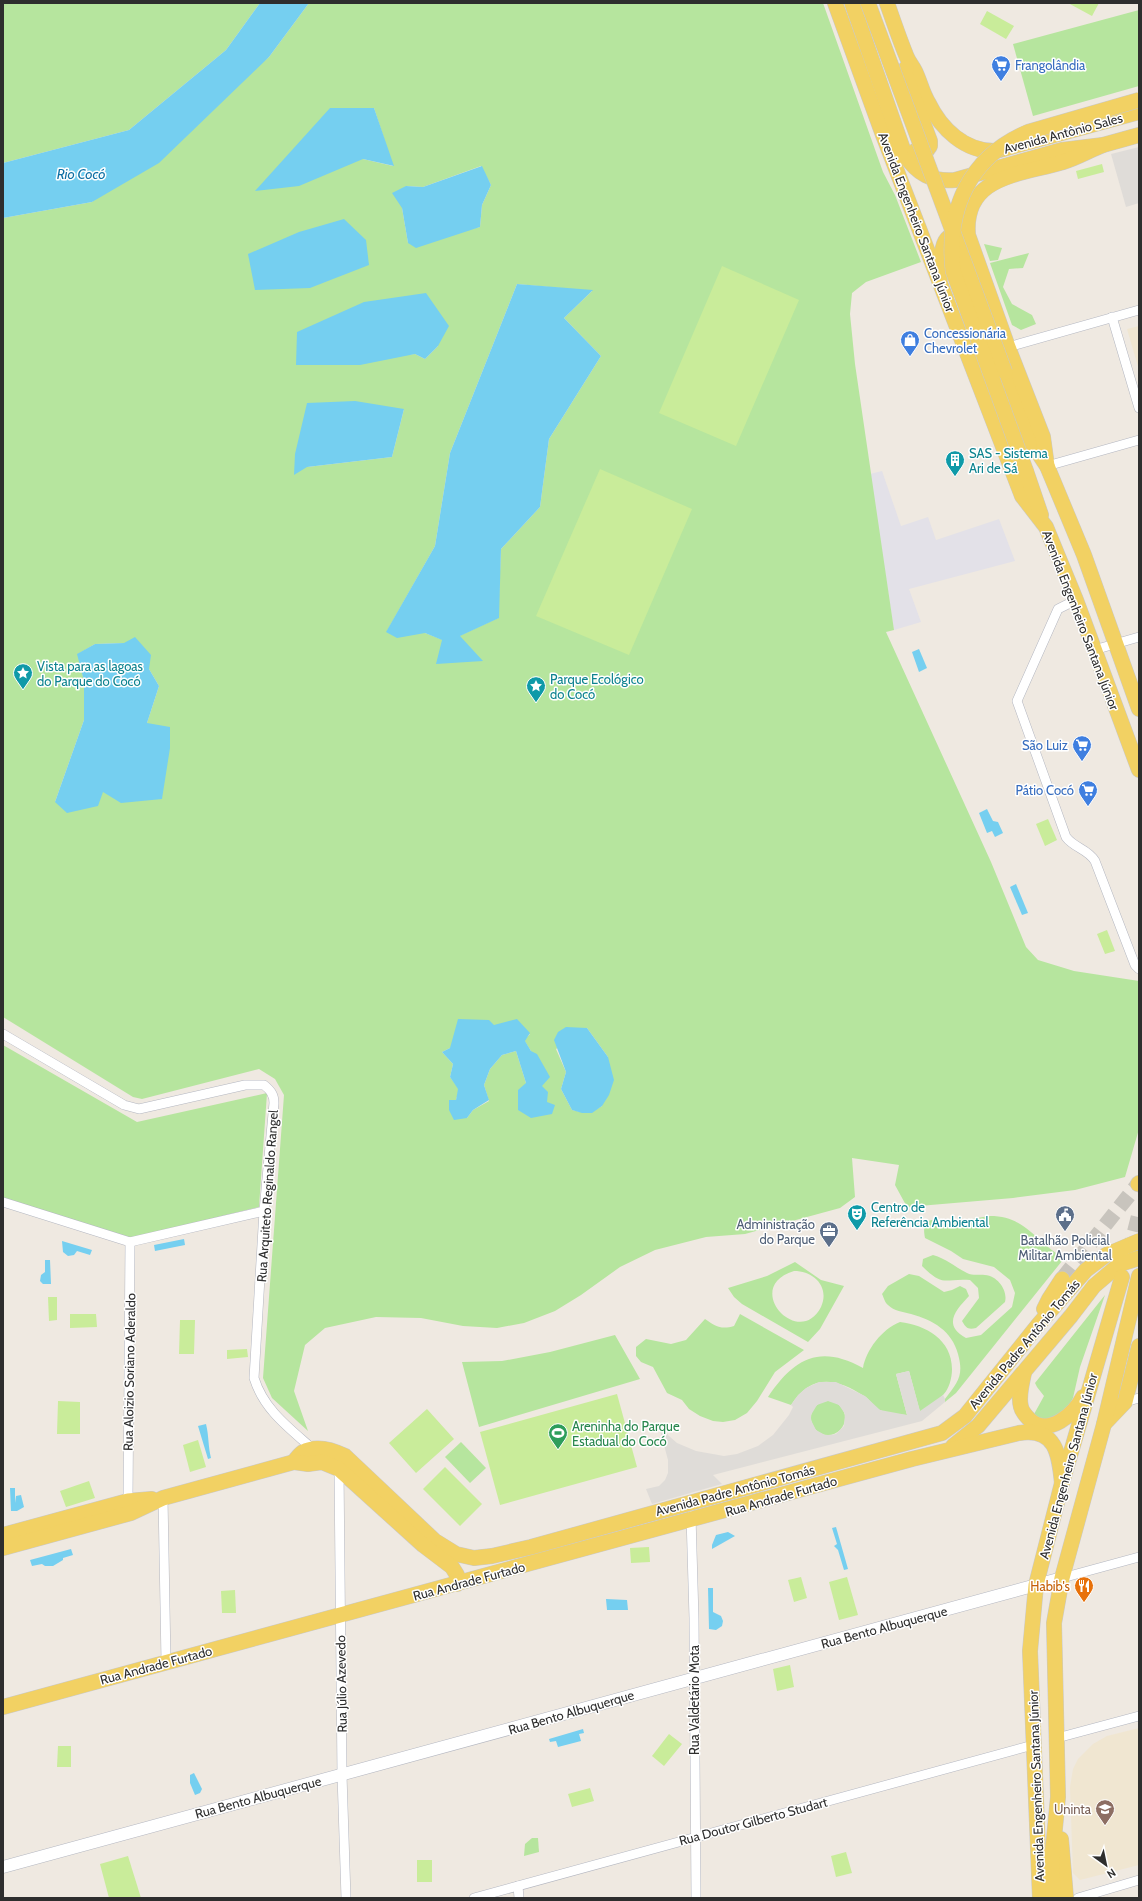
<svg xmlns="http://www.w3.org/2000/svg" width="1142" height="1901" font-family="Cabin,sans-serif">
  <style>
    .industrial { fill: #e3e1e8 }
    .education { fill: #f0e6d1 }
    .green { fill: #b6e59e; fill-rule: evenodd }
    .pitch { fill: #c9ec9a }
    .plaza { fill: #dfdcd8; fill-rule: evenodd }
    .water { fill: #75cff0 }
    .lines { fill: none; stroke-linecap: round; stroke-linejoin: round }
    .primary-tunnel { stroke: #c8c4bd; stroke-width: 15; stroke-dasharray: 15 8; stroke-linecap: butt }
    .minor-casing { stroke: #b4b7c1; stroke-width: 10 }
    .tertiary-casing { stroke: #b4b7c1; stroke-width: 13 }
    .primary-casing { stroke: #c9c9c9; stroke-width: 16 }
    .minor { stroke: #fff; stroke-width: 9 }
    .tertiary { stroke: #fff; stroke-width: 12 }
    .primary { stroke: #f2d163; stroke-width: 15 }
    .primary-bridge-casing { stroke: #c9c9c9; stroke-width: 16; stroke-linecap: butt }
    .primary-bridge { stroke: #f2d163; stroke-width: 15 }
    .labels { text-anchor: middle; stroke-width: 3; stroke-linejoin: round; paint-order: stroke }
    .shop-label { font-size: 13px; fill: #366cbe; stroke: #fff; text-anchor: start }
    .street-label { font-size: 13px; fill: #2e2e2e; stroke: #fff }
    .culture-label { font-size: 13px; fill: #0d838f; stroke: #fff; text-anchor: start }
    .service-label { font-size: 13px; fill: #4e5e75; stroke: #fff; text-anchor: end }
    .leisure-label { font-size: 13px; fill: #27864d; stroke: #fff; text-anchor: start }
    .food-label { font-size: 13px; fill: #c56008; stroke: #fff; text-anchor: end }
    .education-label { font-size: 13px; fill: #785e54; stroke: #fff; text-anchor: end }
    .water-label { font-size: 14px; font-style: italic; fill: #0d6fa3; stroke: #fff }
  </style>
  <rect width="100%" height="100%" fill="#efe9e1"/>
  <polygon class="industrial" points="882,471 901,526 928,517 936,540 999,519 1015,561 909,589 921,622 894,630 870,474"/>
  <g class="education">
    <polygon points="1139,326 1139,370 1127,329"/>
    <polygon points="1139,1728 1139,1865 1080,1880 1073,1873 1070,1787 1073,1769 1078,1759 1093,1744 1107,1736"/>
  </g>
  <g class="green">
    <polygon points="3,3 260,3 226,50 129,130 3,163"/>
    <path d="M309 3H823L883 172 895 195 921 262 866 282 852 293 850 314 855 364 894 630 886 632 991 862 1026 947 1038 960 1074 971 1139 981V1129L1125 1177 1075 1190 1013 1198 907 1207 895 1185 899 1165 852 1158 855 1197 840 1208 745 1234 706 1237 655 1250 620 1267 581 1295 555 1311 524 1323 497 1328 463 1326 421 1318 376 1317 325 1328 305 1345 294 1391 308 1431 272 1398 263 1378 284 1095 275 1079 259 1069 142 1099 133 1097 3 1017V218L92 202 269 57ZM374 108 393 166 363 159ZM481 166 491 185 482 205 480 227 408 243 402 208 406 186 423 187ZM517 284 592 291 564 318 601 356 549 439 540 507 501 549 498 618 459 636 437 664 443 640 425 633 387 631 435 546 450 453ZM297 332 438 346 425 359 415 354 297 365ZM404 409 392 457 307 467ZM124 643 149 669 159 686 147 723 103 792 55 802 84 720V681L78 654 95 644ZM587 1028 608 1057 602 1106C591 1113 584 1113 572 1110L561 1089 566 1072 556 1049ZM530 1034 524 1040 531 1051 547 1103 526 1083 516 1051 502 1055 490 1069 484 1085 489 1101 473 1110 467 1118 449 1101 456 1100 459 1089 450 1077 453 1064 442 1052 450 1048Z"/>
    <polygon points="1139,10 1139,86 1033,116 1013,44"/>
    <polygon points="984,244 1002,248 998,260 990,261"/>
    <polygon points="1029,253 1023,268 1009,269 1003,287 1012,304 1032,315 1036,324 1021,330 1012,325 990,263"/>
    <polygon points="3,1045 137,1122 267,1093 259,1207 131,1238 3,1198"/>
    <path d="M990 1216C1017 1216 1028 1230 1047 1246 1053 1252 1059 1253 1062 1261L956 1393 945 1402V1399C958 1382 964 1376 958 1354 952 1331 933 1320 911 1314 903 1312 894 1311 888 1305 885 1303 884 1298 882 1294L888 1286 909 1274 919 1276 944 1292 952 1290 960 1286 966 1289 969 1296C956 1310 942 1325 966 1338L981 1335 1012 1307 1015 1293 1010 1280 994 1267 963 1259 951 1251 925 1238C920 1213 937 1221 953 1221 965 1222 978 1217 990 1216Z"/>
    <path d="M933 1255C947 1259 955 1267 967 1273 973 1276 979 1274 985 1275 998 1276 1008 1291 1005 1302L976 1328C968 1330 966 1328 962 1321L979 1298 978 1288 970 1280C944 1278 944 1288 922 1266L923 1259Z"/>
    <path d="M795 1262 821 1280 844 1286 820 1329 808 1342 742 1304 734 1297 728 1288 767 1276ZM794 1271C814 1271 830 1287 821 1307 799 1350 741 1287 794 1271Z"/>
    <polygon points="1105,1295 1080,1367 1073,1398 1066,1411 1046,1421 1033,1416 1044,1396 1037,1387 1035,1383"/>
    <path d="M740 1314 804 1350 775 1372 757 1401 747 1413 735 1420 723 1422 713 1421 700 1416 689 1409 682 1400 667 1393 653 1367 641 1362 636 1356V1347L646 1339 671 1344 686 1340 705 1319C715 1326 721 1330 734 1326Z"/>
    <path d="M900 1322C926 1325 952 1340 952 1369 952 1378 949 1389 943 1395 937 1402 927 1407 920 1412L909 1371 896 1374 907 1415C898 1414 888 1414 880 1410 873 1407 870 1399 864 1396 835 1377 811 1374 791 1405L768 1397C794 1358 820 1344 863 1368 866 1350 882 1329 900 1322Z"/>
    <polygon points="615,1335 640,1379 479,1427 462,1362 502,1361 550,1352"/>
    <circle cx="828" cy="1418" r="17"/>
    <polygon points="461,1442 486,1468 470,1483 445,1457"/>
    <polygon points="532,1838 538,1838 539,1852 524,1856 525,1844"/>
  </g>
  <g class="pitch">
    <polygon points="1068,3 1099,3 1092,16"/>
    <polygon points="987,11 1014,26 1006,39 980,24"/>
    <polygon points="1102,164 1104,172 1078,179 1076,171"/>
    <polygon points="722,266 799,300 736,446 659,413"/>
    <polygon points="600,469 692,509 629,655 536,616"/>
    <polygon points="1048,819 1057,840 1045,846 1036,824"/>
    <polygon points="1107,930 1115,951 1105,954 1097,934"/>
    <polygon points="48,1297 57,1297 57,1320 49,1321"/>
    <polygon points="70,1314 96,1314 97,1327 70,1328"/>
    <polygon points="180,1320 195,1320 194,1354 179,1354"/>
    <polygon points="247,1349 248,1357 227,1359 227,1350"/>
    <polygon points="617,1394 637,1467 500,1505 480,1432"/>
    <polygon points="58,1401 80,1402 80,1434 57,1434"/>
    <polygon points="427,1409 454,1439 416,1473 389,1443"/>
    <polygon points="198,1440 206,1467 190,1472 183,1445"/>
    <polygon points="445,1467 482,1504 460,1526 423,1489"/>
    <polygon points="89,1481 95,1498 66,1507 60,1491"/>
    <polygon points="649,1547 650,1562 631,1563 630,1548"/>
    <polygon points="801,1577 807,1598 794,1602 788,1580"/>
    <polygon points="847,1577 858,1615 839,1620 829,1582"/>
    <polygon points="235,1590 236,1613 222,1613 221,1591"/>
    <polygon points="790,1665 794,1687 777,1691 773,1669"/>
    <polygon points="669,1734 682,1744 664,1766 652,1756"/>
    <polygon points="58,1746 71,1746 71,1767 57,1767"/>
    <polygon points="590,1788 594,1801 572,1807 568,1794"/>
    <polygon points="846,1852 852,1873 836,1877 831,1856"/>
    <polygon points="128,1856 141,1898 109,1898 100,1864"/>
    <rect x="417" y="1860" width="15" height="22"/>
  </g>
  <g class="plaza">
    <polygon points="1139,147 1139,203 1126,207 1111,154"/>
    <path d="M909 1371 920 1411 943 1395 945 1399V1402L922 1421 713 1475 722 1484 652 1504 646 1489 659 1486 665 1480 668 1473V1460L658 1423 669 1436 677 1443 696 1451 724 1456 737 1454 758 1446 773 1435 789 1415 793 1407 791 1405 798 1395 806 1388 819 1382H836L865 1396 880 1410 907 1415 896 1374ZM828 1401 839 1405 845 1414 844 1426 836 1434 831 1435H825L816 1430 811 1420V1415L817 1405Z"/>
  </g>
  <g class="water">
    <polygon points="260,3 309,3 269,57 159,163 92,202 3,218 3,163 129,130 226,50"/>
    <polygon points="330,108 374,108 394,166 363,159 299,186 255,191"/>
    <polygon points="482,166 491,185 482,205 480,227 416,248 408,243 402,208 392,193 406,186 423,187"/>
    <polygon points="344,219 366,240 369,265 310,288 255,290 248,254 299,232"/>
    <polygon points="517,284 593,290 564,318 601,356 549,439 540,507 501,549 499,618 460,636 483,661 436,664 442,640 425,633 397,638 386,632 435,546 450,453"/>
    <polygon points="426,293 449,326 438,346 425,359 415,354 360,365 296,365 297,332 364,302"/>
    <polygon points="355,401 404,409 392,457 307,467 294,475 295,454 307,403"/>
    <polygon points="135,637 151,655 149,669 159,686 147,723 170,727 170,748 162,799 121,803 103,792 98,806 67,813 55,802 84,720 84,681 77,654 95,644 124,643"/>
    <polygon points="919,649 927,668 919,672 912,652"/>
    <polygon points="987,809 993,821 998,822 1003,833 995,837 992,831 987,833 979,813"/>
    <polygon points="1016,884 1028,913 1022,915 1010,887"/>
    <polygon points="458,1019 489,1020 494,1025 517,1019 530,1033 525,1041 531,1051 537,1054 550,1077 542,1086 548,1092 547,1102 555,1105 552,1114 531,1118 518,1110 518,1090 526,1083 516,1051 502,1055 490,1069 484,1085 489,1100 473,1110 467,1118 454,1120 449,1110 449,1100 456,1100 458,1089 450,1077 453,1064 442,1052 450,1048"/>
    <polygon points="566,1027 587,1028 608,1057 614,1080 609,1095 602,1106 592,1113 582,1113 572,1110 561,1089 566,1072 554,1040 558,1032"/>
    <polygon points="184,1239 185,1245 155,1251 154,1245"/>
    <polygon points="62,1241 92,1250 90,1255 77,1251 74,1255 68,1256 63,1252"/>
    <polygon points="45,1260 50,1260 51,1284 43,1284 40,1281 41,1275 45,1272"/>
    <path d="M206 1424C209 1436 208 1447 211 1458L208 1459 198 1426Z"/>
    <polygon points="10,1488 15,1488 15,1503 16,1496 21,1495 24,1507 17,1511 11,1511"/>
    <polygon points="836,1527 848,1569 844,1570 838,1550 834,1546 837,1544 832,1528"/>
    <polygon points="728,1532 735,1536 712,1549 712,1545 716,1535"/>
    <polygon points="71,1549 73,1555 63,1558 63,1560 53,1566 45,1566 42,1564 32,1566 30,1560"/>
    <polygon points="708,1588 713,1588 713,1612 721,1616 723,1621 722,1626 716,1630 709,1629"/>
    <polygon points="606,1599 627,1600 628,1610 607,1610"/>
    <polygon points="583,1729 584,1733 579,1734 581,1741 558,1747 556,1741 550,1742 549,1739"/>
    <polygon points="194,1773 202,1789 200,1793 195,1795 190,1783 190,1775"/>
  </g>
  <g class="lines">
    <g class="primary-tunnel">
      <polyline points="1129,1254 1139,1214"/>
      <polyline points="1062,1279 1138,1184"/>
    </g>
    <defs>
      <g id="minor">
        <polyline points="1112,317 1139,408"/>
        <polyline points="1008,347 1139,310"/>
        <polyline points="1047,466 1139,440"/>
        <path d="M1076 600 1058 609 1017 701 1066 837C1074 848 1088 849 1095 861L1135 965 1139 969"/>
        <polyline points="1094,650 1139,637"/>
        <path d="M3 1034 124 1105 139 1109 245 1085H264C270 1090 274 1094 274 1103L264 1211 254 1378C264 1410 289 1428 314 1450"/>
        <polyline points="3,1202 130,1242 264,1211"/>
        <polyline points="1125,1402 1139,1398"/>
        <polyline points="339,1469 342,1775 346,1898"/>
        <polyline points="163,1498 166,1661"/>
        <polyline points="128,1501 130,1242"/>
        <polyline points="691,1516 694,1618 696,1898"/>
        <polyline points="1062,1578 1139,1557"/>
        <polyline points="1057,1738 1139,1716"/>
        <polyline points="518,1886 519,1898"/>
        <polyline points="474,1898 1033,1745"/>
        <polyline points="1078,1898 1139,1880"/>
      </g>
      <polyline id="tertiary" points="3,1867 1062,1578"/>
      <g id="primary">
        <polyline points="835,3 883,135 1022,496 1046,527 1076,600 1139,770"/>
        <path d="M852 3 905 155C917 174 932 182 955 180L1062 150 1103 145 1139 135"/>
        <path d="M887 3C893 20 899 38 906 55 908 61 912 65 915 71 920 81 922 92 928 102 941 129 965 152 996 151L1139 112"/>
        <polyline points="906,68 905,74 930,141 930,146 925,153 919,154 915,151"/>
        <path d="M943 274C941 261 939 229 961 236"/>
        <polyline points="1005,372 1031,442 1047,466 1084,555 1139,709"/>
        <path d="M1047 466 1043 437 1008 347 968 235C963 175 1021 175 1063 162 1077 158 1090 150 1103 145"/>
        <polyline points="1026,471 1041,515"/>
        <polyline points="1138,1184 1139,1183"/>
        <polyline points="1044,1309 1049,1299 1062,1279"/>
        <path d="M1024 1373C1022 1383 1018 1397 1021 1407 1022 1412 1026 1416 1030 1420 1048 1437 1075 1414 1083 1397"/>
        <polyline points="1104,1424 1125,1402 1139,1346"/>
        <polyline points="953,1446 978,1426 1071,1316 1094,1286 1120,1264 1139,1258"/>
        <path d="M294 1462C296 1459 300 1454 303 1452 316 1445 333 1450 345 1456L435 1541 456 1554 474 1558 492 1556 531 1547 942 1433 965 1416 1038 1325 1086 1270 1106 1255 1139 1241"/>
        <polyline points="3,1535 128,1501 152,1499"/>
        <polyline points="3,1548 131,1513 163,1498 294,1462 308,1464 322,1462 339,1469 423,1545 452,1567 457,1575 457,1584"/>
        <path d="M3 1707 912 1459 1019 1433C1056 1427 1059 1454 1062 1483"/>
        <polyline points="1061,1839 1066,1898"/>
        <polyline points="1040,1898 1030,1651 1036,1585 1062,1483 1122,1277"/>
        <polyline points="1053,1898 1052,1859 1058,1797 1054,1623 1062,1578 1104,1424 1139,1276"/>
      </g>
    </defs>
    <use href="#minor" class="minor-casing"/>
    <use href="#tertiary" class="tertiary-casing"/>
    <use href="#primary" class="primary-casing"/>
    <use href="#minor" class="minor"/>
    <use href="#tertiary" class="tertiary"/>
    <use href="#primary" class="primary"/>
    <defs>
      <g id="primary-bridge">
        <polyline points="868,3 1005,372"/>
        <path d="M1026 471 953 271C946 210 969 157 1028 132L1139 100"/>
      </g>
    </defs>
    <use href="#primary-bridge" class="primary-bridge-casing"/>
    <use href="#primary-bridge" class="primary-bridge"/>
  </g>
  <defs>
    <symbol id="supermarket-pin" viewBox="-11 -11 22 30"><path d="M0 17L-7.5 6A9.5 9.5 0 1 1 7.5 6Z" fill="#3f7fe0" stroke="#fff"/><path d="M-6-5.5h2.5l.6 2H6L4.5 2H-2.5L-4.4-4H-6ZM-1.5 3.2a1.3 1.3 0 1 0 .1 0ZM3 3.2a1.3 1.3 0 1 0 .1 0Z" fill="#fff"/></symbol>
    <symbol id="shop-pin" viewBox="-11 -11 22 30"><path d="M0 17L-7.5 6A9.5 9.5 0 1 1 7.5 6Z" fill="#3f7fe0" stroke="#fff"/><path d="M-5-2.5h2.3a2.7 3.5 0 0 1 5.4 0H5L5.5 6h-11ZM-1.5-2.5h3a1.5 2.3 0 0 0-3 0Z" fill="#fff"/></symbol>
    <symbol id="building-pin" viewBox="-11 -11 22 30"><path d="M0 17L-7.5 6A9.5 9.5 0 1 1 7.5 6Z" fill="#0f9aa8" stroke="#fff"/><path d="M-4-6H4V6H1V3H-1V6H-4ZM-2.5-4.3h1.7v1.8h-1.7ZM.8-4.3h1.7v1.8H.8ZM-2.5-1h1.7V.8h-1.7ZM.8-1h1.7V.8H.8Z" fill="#fff"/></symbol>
    <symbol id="sight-pin" viewBox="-11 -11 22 30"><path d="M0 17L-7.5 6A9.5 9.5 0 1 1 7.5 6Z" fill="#0f9aa8" stroke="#fff"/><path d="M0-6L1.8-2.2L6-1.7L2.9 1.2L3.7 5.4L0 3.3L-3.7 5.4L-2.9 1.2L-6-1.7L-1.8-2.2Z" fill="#fff"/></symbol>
    <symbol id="theatre-pin" viewBox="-11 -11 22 30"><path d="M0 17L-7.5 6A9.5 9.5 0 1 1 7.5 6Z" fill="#0f9aa8" stroke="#fff"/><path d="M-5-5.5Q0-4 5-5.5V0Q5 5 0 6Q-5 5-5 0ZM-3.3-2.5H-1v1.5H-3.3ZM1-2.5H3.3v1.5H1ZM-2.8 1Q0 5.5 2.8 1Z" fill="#fff"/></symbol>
    <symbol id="civic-pin" viewBox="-11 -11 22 30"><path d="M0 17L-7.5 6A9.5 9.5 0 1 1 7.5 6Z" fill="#5c6f8a" stroke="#fff"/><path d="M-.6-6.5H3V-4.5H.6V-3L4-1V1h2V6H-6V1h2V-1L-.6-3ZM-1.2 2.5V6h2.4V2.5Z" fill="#fff"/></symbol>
    <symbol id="office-pin" viewBox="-11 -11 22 30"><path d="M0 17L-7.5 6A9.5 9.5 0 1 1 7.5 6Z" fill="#5c6f8a" stroke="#fff"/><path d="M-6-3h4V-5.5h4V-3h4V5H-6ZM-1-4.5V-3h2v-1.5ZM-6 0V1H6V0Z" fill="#fff"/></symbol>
    <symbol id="stadium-pin" viewBox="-11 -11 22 30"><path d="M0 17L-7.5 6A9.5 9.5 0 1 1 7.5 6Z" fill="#2e9e5b" stroke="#fff"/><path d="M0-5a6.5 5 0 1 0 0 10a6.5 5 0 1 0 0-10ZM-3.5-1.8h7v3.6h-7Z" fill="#fff"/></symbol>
    <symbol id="restaurant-pin" viewBox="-11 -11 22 30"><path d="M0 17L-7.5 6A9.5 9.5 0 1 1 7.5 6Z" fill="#e8710a" stroke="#fff"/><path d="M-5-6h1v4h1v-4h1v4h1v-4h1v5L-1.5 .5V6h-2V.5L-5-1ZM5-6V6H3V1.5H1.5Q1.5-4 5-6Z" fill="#fff"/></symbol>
    <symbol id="university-pin" viewBox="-11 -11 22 30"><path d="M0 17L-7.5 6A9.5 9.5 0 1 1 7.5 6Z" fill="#8d6e63" stroke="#fff"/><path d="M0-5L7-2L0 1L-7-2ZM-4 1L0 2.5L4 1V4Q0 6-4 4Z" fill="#fff"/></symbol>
  </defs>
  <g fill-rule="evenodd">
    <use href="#supermarket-pin" x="990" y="54" width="22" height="30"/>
    <use href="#shop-pin" x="899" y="329" width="22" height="30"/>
    <use href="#building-pin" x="944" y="449" width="22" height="30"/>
    <use href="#sight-pin" x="12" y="662" width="22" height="30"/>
    <use href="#sight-pin" x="525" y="675" width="22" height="30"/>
    <use href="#supermarket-pin" x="1071" y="734" width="22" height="30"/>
    <use href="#supermarket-pin" x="1077" y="779" width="22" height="30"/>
    <use href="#theatre-pin" x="846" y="1203" width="22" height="30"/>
    <use href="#civic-pin" x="1054" y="1204" width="22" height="30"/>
    <use href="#office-pin" x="818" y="1220" width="22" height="30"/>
    <use href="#stadium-pin" x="547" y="1422" width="22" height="30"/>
    <use href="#restaurant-pin" x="1073" y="1575" width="22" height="30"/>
    <use href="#university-pin" x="1094" y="1798" width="22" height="30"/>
  </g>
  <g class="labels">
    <g class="shop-label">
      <text x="1015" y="70">Frangolândia</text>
      <text x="924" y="338">Concessionária<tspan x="924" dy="15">Chevrolet</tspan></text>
      <text x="1068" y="750" text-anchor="end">São Luiz</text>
      <text x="1074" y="795" text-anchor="end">Pátio Cocó</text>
    </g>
    <g class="street-label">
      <text transform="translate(1063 133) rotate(-15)" y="5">Avenida Antônio Sales</text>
      <text transform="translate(917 222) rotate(69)" y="5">Avenida Engenheiro Santana Júnior</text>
      <text transform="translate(1081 620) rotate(69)" y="5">Avenida Engenheiro Santana Júnior</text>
      <text transform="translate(267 1196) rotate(-86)" y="5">Rua Arquiteto Reginaldo Rangel</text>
      <text transform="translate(1024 1344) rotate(-50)" y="5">Avenida Padre Antônio Tomás</text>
      <text transform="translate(129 1372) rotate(-89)" y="5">Rua Aloizio Soriano Aderaldo</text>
      <text transform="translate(1068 1466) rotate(-75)" y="5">Avenida Engenheiro Santana Júnior</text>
      <text transform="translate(735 1490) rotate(-15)" y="5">Avenida Padre Antônio Tomás</text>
      <text transform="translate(781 1496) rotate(-16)" y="5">Rua Andrade Furtado</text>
      <text transform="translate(469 1581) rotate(-15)" y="5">Rua Andrade Furtado</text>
      <text transform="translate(884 1627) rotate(-15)" y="5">Rua Bento Albuquerque</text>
      <text transform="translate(156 1665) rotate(-15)" y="5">Rua Andrade Furtado</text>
      <text transform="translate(341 1684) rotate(-91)" y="5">Rua Júlio Azevedo</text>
      <text transform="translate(694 1700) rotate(-90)" y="5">Rua Valdetário Mota</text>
      <text transform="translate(571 1712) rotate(-16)" y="5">Rua Bento Albuquerque</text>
      <text transform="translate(1036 1786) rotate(-92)" y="5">Avenida Engenheiro Santana Júnior</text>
      <text transform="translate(258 1797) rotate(-15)" y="5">Rua Bento Albuquerque</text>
      <text transform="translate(753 1821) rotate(-15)" y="5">Rua Doutor Gilberto Studart</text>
    </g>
    <g class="culture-label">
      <text x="969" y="458">SAS - Sistema<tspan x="969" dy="15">Ari de Sá</tspan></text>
      <text x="37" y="671">Vista para as lagoas<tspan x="37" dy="15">do Parque do Cocó</tspan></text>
      <text x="550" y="684">Parque Ecológico<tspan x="550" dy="15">do Cocó</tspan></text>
      <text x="871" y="1212">Centro de<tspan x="871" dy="15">Referência Ambiental</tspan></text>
    </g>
    <g class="service-label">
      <text x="815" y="1229">Administração<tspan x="815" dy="15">do Parque</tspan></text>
      <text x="1065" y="1245" text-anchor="middle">Batalhão Policial<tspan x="1065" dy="15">Militar Ambiental</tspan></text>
    </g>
    <g class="leisure-label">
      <text x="572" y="1431">Areninha do Parque<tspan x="572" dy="15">Estadual do Cocó</tspan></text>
    </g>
    <g class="food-label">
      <text x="1070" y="1591">Habib's</text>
    </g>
    <g class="education-label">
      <text x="1091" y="1814">Uninta</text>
    </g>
    <g class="water-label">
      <text x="81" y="179">Rio Cocó</text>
    </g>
  </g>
  <rect width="1142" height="1901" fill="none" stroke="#2e2e2e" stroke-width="8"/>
  <g transform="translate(1106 1865) rotate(147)" stroke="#ffffff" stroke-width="3" paint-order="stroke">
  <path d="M0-3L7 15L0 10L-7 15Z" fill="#2e2e2e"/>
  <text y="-6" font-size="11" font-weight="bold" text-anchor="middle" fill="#2e2e2e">N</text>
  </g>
</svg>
